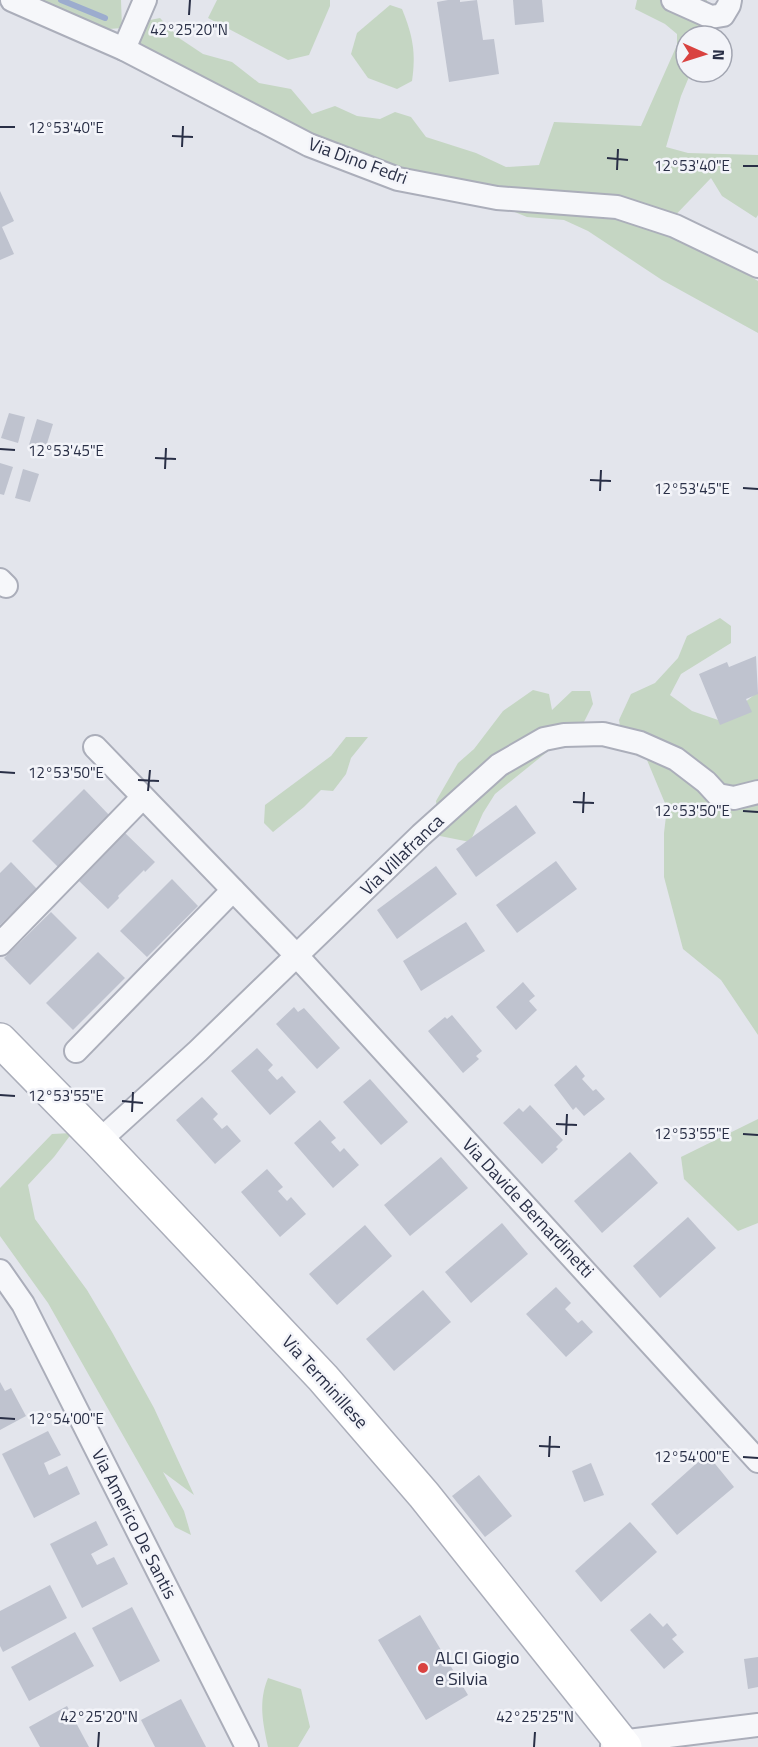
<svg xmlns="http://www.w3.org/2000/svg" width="758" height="1747" font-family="'Titillium Web',sans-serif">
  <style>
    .green { fill: #c5d6c3 }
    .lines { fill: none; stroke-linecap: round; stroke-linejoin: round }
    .stream { stroke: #9cacce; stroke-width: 6 }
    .building { fill: #bfc3cf }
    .street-casing { stroke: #abaeba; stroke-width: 26 }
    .secondary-casing { stroke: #abaeba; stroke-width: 36 }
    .street { stroke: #f6f7fa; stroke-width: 22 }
    .secondary { stroke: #fff; stroke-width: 33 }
    .ticks { fill: none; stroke: #292f46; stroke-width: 2 }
    .poi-dot { fill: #d94240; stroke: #f3f4f9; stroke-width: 2 }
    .labels { text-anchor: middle; stroke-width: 5; stroke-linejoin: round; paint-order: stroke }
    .street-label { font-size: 18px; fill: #292f46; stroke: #f3f4f9 }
    .poi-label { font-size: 18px; fill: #292f46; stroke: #f3f4f9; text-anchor: start }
    .ticks-label { font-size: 15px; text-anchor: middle; fill: #292f46; stroke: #f3f4f9; stroke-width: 5; stroke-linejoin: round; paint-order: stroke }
  </style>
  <rect width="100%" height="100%" fill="#e3e5ec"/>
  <g class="green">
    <polygon points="15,0 121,0 122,28 109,29 72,16"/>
    <polygon points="217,0 330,0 330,6 309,55 288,60 208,18"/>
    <polygon points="637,0 707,0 705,36 686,36 686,72 691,72 681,96 666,147 688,153 758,155 758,215 756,218 722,196 711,178 665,226 758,281 758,333 662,280 588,231 564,220 527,217 468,193 361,176 136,52 145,21 160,18 179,38 203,54 232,62 259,83 291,89 312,114 335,106 357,116 380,119 395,112 411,117 426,137 476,153 506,167 539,165 554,122 641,126 677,45 677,34 665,24 635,9"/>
    <path d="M390 5 402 9C413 36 416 53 412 81L397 89 368 78 351 54 357 33Z"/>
    <polygon points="720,618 731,626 731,643 681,674 670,695 692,711 721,721 758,692 758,1035 721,980 683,949 664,877 664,833 667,808 647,760 621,732 619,720 631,694 655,683 678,658 687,636"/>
    <polygon points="533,690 549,694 552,710 572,691 590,691 593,704 584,722 495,794 483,813 470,842 440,836 436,801 458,763 474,749 503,711"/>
    <polygon points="346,737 368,737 351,758 346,774 333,791 321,790 304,807 273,832 264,823 265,805 331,756"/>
    <polygon points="758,1119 758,1223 738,1231 684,1179 681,1157"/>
    <polygon points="72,1133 54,1157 28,1185 35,1219 87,1290 112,1332 154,1408 194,1495 163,1472 184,1511 191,1535 175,1527 48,1303 0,1236 0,1188 52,1134"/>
    <path d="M268 1678 301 1689 310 1727 298 1747H268C263 1723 258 1702 268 1678Z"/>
  </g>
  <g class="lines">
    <polyline class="stream" points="61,0 105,18"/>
  </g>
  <g class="building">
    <polygon points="448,0 460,0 460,2 477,0 483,40 494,39 499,74 449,82 437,2"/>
    <polygon points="513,0 542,0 544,22 515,25"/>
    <polygon points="0,191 14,221 2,227 14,254 0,260"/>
    <polygon points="9,413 25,417 18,443 1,438"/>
    <polygon points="37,419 53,424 45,450 29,445"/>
    <polygon points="0,463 13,467 4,495 0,494"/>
    <polygon points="23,469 39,474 30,502 15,498"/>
    <polygon points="756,656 758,694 746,699 752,712 720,725 699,674 727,662 729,667"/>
    <polygon points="84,789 111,817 60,869 32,841"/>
    <polygon points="516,805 536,833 476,877 456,849"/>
    <polygon points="125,833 155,862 145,872 144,870 118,896 119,898 108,909 79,881"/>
    <polygon points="556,861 577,889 517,933 496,905"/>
    <polygon points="11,862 37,889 0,925 0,873"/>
    <polygon points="436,866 457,894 397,939 377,910"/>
    <polygon points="172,879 198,906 147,957 120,931"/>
    <polygon points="51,912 77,938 30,985 4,958"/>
    <polygon points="466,922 485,951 421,991 403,961"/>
    <polygon points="98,952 125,978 73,1030 46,1003"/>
    <polygon points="523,982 535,996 529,1001 537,1010 516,1030 496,1007"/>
    <polygon points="294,1007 298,1012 304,1008 340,1048 317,1069 276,1024"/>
    <polygon points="452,1015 482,1051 476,1056 479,1059 463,1073 428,1031 445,1017 447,1019"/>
    <polygon points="257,1048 273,1065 268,1070 277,1080 282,1076 296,1092 270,1115 231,1071"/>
    <polygon points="576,1065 585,1076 582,1079 593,1091 596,1089 605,1099 584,1116 576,1107 573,1110 554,1085"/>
    <polygon points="370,1079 408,1122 381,1145 343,1102"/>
    <polygon points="202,1097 218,1114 213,1119 222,1129 227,1125 241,1141 215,1164 176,1120"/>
    <polygon points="530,1105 563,1140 556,1147 558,1149 542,1164 503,1123 519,1108 523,1112"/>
    <polygon points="320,1120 336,1138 331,1142 340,1152 344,1148 359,1165 333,1188 294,1143"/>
    <polygon points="630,1152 658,1183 602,1233 574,1201"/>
    <polygon points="441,1157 468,1188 410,1236 384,1205"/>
    <polygon points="267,1169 283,1187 278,1191 287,1201 291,1197 306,1214 280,1237 241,1192"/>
    <polygon points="688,1217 716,1248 660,1298 633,1266"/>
    <polygon points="502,1223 528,1254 471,1303 445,1272"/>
    <polygon points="365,1225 392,1256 337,1305 309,1274"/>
    <polygon points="556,1287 571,1303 565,1309 578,1323 582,1320 593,1332 566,1357 526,1314"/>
    <polygon points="423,1290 451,1322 394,1371 366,1339"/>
    <polygon points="0,1382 5,1391 11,1388 26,1416 0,1430"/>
    <polygon points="48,1431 61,1455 44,1463 49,1475 67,1466 80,1494 34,1518 2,1454"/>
    <polygon points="707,1454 734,1487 677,1535 651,1504"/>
    <polygon points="591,1463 604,1495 584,1502 572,1471"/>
    <polygon points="479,1475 512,1516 485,1537 452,1496"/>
    <polygon points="96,1521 108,1545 91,1554 97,1565 114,1557 128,1584 82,1608 50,1544"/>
    <polygon points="630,1522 657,1552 601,1602 575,1571"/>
    <polygon points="50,1585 67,1618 3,1652 0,1646 0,1611"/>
    <polygon points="132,1607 160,1661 120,1682 92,1628"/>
    <polygon points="650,1613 663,1627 667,1623 677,1635 672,1639 684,1652 664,1669 630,1630"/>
    <polygon points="420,1615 468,1695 426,1720 378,1640"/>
    <polygon points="75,1632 94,1666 29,1701 11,1667"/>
    <polygon points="758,1657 758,1687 748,1689 744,1659"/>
    <polygon points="181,1699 206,1747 155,1747 141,1720"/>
    <polygon points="67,1706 89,1747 40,1747 29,1727"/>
  </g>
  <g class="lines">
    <defs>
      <g id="street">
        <polyline points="12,0 124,49 309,145 398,179 497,198 617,207 675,226 758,266"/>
        <polyline points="673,0 711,17 723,15 729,5 730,0"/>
        <polyline points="124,49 145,0"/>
        <polyline points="0,580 6,586"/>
        <polyline points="95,747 297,956 758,1461"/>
        <polyline points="0,944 143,797"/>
        <polyline points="76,1051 233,890"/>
        <polyline points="99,1141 198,1051 421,835 499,765 544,739 564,735 603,734 640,743 676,759 706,782 718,795 734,798 758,792"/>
        <polyline points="0,1271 23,1304 247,1747"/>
        <polyline points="612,1746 620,1742 758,1725"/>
      </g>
      <polyline id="secondary" points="0,1040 99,1141 323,1378 424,1495 625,1747"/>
    </defs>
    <use href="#street" class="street-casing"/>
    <use href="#secondary" class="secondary-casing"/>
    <use href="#street" class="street"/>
    <use href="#secondary" class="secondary"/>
  </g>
  <path class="ticks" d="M189 15 190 0M0 127H15M172 136 193 137M182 147 183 126M607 158 628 160M743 166H758M617 170 618 149M0 449 15 450M155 458 176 459M165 469 166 448M590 480 611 481M743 488 758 489M600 491 601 470M0 772 15 773M138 780 159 781M148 791 150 770M573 802 594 803M743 811 758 812M583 813 584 792M0 1095 15 1096M122 1101 143 1103M132 1112 133 1092M556 1124 577 1125M743 1134 758 1135M566 1135 567 1114M0 1418 15 1419M539 1446 560 1447M549 1457 550 1436M743 1457 758 1458M98 1747 99 1732M534 1747 535 1732"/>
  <circle class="poi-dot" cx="423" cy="1668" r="6"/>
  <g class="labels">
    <g class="street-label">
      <text transform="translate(358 161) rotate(20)" y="6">Via Dino Fedri</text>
      <text transform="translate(402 855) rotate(-44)" y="6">Via Villafranca</text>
      <text transform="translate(528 1208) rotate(47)" y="6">Via Davide Bernardinetti</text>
      <text transform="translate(325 1382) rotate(48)" y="6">Via Terminillese</text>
      <text transform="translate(134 1524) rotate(63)" y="6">Via Americo De Santis</text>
    </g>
    <g class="poi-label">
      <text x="435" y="1664">ALCI Giogio<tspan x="435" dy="21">e Silvia</tspan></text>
    </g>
  </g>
  <g class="ticks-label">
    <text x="189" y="35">42°25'20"N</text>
    <text x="66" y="133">12°53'40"E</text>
    <text x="692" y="171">12°53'40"E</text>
    <text x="66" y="456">12°53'45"E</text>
    <text x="692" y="494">12°53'45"E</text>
    <text x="66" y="778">12°53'50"E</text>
    <text x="692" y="816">12°53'50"E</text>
    <text x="66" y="1101">12°53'55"E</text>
    <text x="692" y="1139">12°53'55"E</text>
    <text x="66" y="1424">12°54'00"E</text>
    <text x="692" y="1462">12°54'00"E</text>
    <text x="99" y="1722">42°25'20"N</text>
    <text x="535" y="1722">42°25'25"N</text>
  </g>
  <g transform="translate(704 54) rotate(93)"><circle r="28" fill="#f3f4f9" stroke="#a2a5b1" stroke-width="1.5"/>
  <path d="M0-4.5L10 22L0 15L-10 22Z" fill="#d94240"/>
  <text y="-9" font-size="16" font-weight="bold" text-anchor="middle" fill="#292f46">N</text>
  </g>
</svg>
